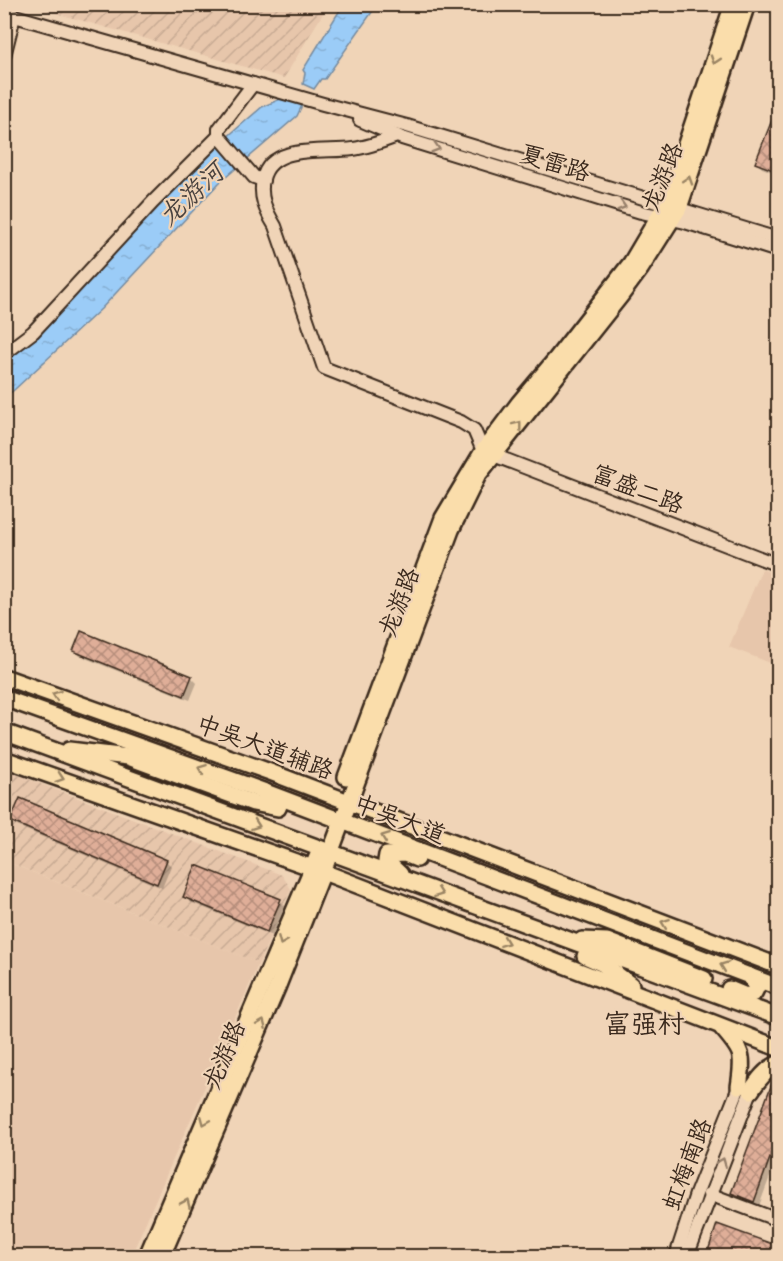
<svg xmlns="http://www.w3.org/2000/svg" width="783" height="1261" font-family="Mynerve,'LXGW WenKai TC',sans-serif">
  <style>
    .built { fill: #e7c6ab }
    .industrial { fill: url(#industrial-furrows) }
    .water { fill: url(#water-ripples); stroke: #758ba0; stroke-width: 1.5 }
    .shadow { fill: #0003 }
    .building { fill: url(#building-cross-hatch); stroke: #3b2a1e; stroke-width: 1.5 }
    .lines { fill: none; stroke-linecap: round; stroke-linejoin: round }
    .minor-casing { stroke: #3b2a1e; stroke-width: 16 }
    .major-casing { stroke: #3b2a1e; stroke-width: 20 }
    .minor { stroke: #f0d4b7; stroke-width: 12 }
    .major { stroke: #faddab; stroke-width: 15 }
    .oneway { stroke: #9a8464 }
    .oneway2 { stroke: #967f6a }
    .labels { text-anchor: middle; stroke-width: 4.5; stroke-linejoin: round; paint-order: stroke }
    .street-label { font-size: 24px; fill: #3b2a1e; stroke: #f0d4b7 }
    .water-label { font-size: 26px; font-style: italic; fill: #49423f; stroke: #f0d4b7 }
    .quarter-label { font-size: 27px; fill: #3b2a1e; stroke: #f0d4b7 }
  </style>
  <defs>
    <pattern id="industrial-furrows" width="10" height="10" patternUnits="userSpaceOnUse" patternTransform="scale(1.5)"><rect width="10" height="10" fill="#e7c6ab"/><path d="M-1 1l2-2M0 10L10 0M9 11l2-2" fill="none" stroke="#c7aa93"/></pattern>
    <pattern id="water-ripples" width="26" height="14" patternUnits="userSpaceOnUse" patternTransform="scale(1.5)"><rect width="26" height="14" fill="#9bccf7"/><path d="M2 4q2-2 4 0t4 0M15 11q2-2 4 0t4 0" fill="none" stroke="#86afd3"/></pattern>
    <pattern id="building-cross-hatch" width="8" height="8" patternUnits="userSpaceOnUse" patternTransform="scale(1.5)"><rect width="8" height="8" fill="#dfae98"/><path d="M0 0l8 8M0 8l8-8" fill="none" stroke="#b68e7b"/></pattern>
  </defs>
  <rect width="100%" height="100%" fill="#f0d4b7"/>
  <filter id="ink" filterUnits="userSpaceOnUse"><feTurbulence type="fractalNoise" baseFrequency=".0167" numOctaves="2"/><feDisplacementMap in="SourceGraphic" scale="12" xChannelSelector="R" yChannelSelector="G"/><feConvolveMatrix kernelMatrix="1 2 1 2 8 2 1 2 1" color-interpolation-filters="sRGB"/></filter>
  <g filter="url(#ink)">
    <g class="built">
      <polygon points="762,569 778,576 778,666 729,647"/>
      <polygon points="4,861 259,963 131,1256 5,1256"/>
    </g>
    <g class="industrial">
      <polygon points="27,5 328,5 284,78"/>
      <polygon points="4,770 282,875 291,889 259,963 5,861"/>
    </g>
    <g class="water">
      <polygon points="343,5 377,5 325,79 321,79 314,89 303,84 305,73 303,70"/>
      <polygon points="287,96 304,101 297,116 219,183 101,309 14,390 5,397 4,358 212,150 262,107"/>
    </g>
    <g class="shadow">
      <polygon points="773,122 778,124 778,174 762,168 757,163"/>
      <polygon points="75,650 191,677 197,683 190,700 80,656"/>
      <polygon points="12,821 166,861 171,866 162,888 17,826"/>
      <polygon points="184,896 280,901 285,906 273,936 190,902"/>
      <polygon points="778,1080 778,1155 759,1206 738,1198 732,1193 774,1082"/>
      <polygon points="718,1226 778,1247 778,1256 707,1256"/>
    </g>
    <g class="building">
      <polygon points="772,120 778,122 778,172 755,163"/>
      <polygon points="81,631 192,676 184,696 73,651"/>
      <polygon points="20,798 167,860 157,884 10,821"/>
      <polygon points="196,865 281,899 267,932 183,897"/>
      <polygon points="778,1075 778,1136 754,1202 731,1193 774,1078"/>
      <polygon points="717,1224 778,1246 778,1257 738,1257 727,1253 726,1257 706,1257"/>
    </g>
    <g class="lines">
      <defs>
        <g id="minor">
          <polyline points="4,13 323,104 407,126 778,239"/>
          <polyline points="4,56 14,16"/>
          <polyline points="253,84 219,129 219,136 254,177 263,180"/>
          <polyline points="360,120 402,138 641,212 685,222 778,251"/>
          <path d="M397 136C384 141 368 147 353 149 325 153 271 143 263 179 259 197 266 211 275 226L324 368 461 422 474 430 483 451 778 565"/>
          <polyline points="4,354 33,332 153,202 219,136"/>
          <polyline points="709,1194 778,1220"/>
          <polyline points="676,1256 696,1194 739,1087"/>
          <polyline points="687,1256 751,1091"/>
        </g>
        <g id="major">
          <polyline points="4,677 270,772 778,966"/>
          <polyline points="4,698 263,791 778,987"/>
          <polyline points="4,732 778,1017"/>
          <polyline points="69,750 128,757 253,803 278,808 280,803 268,794"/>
          <polyline points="4,759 313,868 778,1048"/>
          <polyline points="346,777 443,518 483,451 519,403 556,359 631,263 666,204 733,4"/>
          <polyline points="400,874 386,861 387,855 405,854 417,859"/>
          <polyline points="582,940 607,941 704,979"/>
          <polyline points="585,956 603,964 631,985"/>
          <polyline points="729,989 746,996 754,993 757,987 750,976"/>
          <path d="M722 1028C743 1052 744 1054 739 1087"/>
          <path d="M751 1091C758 1080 766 1069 778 1064"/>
          <polyline points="147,1256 320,850"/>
          <polyline points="162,1256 277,988 323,872 451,530 478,475 621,295 641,268 679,208 747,4"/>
        </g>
      </defs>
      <use href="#minor" class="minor-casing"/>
      <use href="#major" class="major-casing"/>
      <use href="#minor" class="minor"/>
      <use href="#major" class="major"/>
    </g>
    <defs><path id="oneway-chevron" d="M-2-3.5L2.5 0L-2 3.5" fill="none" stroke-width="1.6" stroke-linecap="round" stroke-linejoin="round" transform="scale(1.5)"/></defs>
    <g class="oneway">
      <use href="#oneway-chevron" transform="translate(715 60) rotate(108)"/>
      <use href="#oneway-chevron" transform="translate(688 180) rotate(-72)"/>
      <use href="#oneway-chevron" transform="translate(518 425) rotate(-52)"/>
      <use href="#oneway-chevron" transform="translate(56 695) rotate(-160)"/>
      <use href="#oneway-chevron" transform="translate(202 769) rotate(-160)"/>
      <use href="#oneway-chevron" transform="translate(60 778) rotate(19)"/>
      <use href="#oneway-chevron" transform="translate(256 825) rotate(20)"/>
      <use href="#oneway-chevron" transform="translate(385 837) rotate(-159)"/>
      <use href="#oneway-chevron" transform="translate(439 893) rotate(20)"/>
      <use href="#oneway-chevron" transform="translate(665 923) rotate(-159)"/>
      <use href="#oneway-chevron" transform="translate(282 941) rotate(113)"/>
      <use href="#oneway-chevron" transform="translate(505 942) rotate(21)"/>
      <use href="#oneway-chevron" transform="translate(724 966) rotate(-159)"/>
      <use href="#oneway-chevron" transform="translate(262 1024) rotate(-67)"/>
      <use href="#oneway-chevron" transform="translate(205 1121) rotate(113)"/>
      <use href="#oneway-chevron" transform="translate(186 1203) rotate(-66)"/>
    </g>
    <g class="oneway2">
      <use href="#oneway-chevron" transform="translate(436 148) rotate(17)"/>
      <use href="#oneway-chevron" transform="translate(622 206) rotate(17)"/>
      <use href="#oneway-chevron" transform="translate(722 1162) rotate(-68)"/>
    </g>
  </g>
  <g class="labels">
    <g class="street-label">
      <text transform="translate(555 163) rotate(17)" y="8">夏雷路</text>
      <text transform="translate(662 177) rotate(-68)" y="8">龙游路</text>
      <text transform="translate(638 489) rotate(21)" y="8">富盛二路</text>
      <text transform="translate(399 602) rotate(-69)" y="8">龙游路</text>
      <text transform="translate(265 747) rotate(20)" y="8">中吴大道辅路</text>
      <text transform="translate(400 819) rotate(21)" y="8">中吴大道</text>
      <text transform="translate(224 1055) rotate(-67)" y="8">龙游路</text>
      <text transform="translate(687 1164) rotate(-69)" y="8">虹梅南路</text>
    </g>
    <g class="water-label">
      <text transform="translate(191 194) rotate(-43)" y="9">龙游河</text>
    </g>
    <g class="quarter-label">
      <text x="644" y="1033">富强村</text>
    </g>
  </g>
  <rect width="783" height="1261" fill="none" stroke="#f0d4b7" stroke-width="24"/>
  <rect x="12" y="12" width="759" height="1237" fill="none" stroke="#3b2a1e" stroke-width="2" filter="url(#ink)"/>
</svg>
